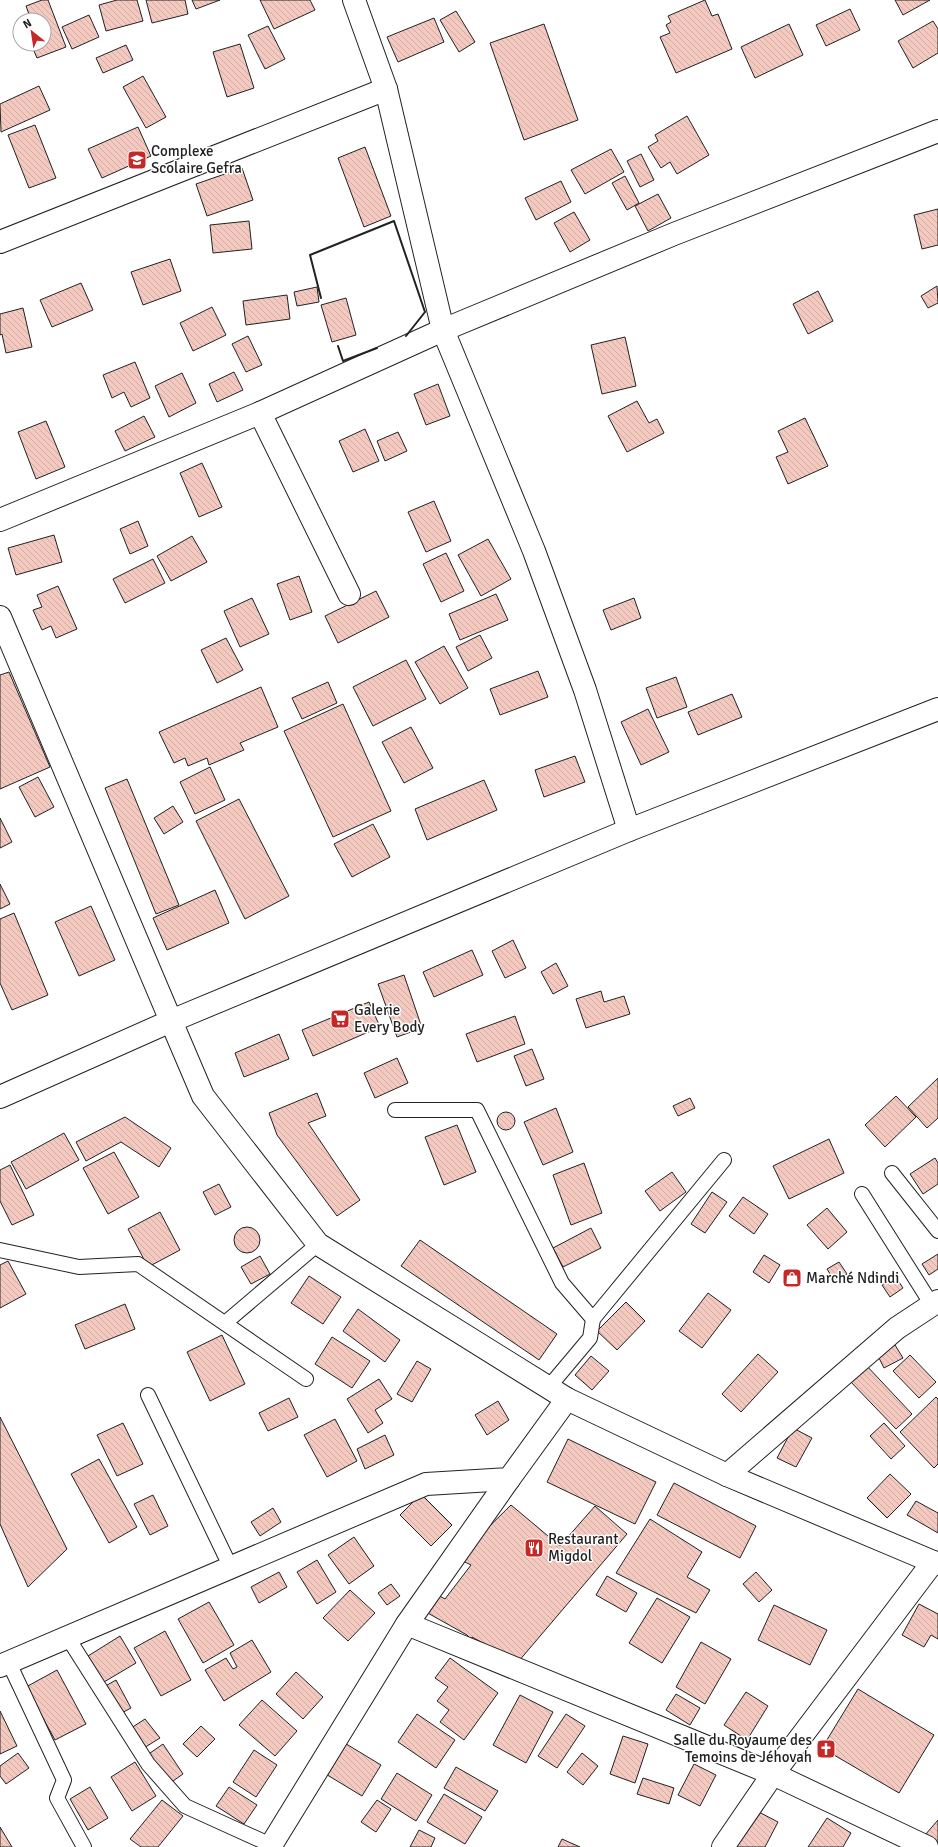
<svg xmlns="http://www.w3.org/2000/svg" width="938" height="1847" font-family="Signika,sans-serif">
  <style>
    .building { fill: url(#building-back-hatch); stroke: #222 }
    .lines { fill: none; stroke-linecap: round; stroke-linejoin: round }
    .lane-casing { stroke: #222; stroke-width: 16 }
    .street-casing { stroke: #222; stroke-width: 24 }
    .secondary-casing { stroke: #222; stroke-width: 24 }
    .primary-casing { stroke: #222; stroke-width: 24 }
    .lane { stroke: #fff; stroke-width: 14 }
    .street { stroke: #fff; stroke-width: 22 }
    .secondary { stroke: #fff; stroke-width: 22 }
    .primary { stroke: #fff; stroke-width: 22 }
    .wall { stroke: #222; stroke-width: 2 }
    .labels { text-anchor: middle; stroke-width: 3; stroke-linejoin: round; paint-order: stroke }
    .poi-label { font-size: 15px; fill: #222; stroke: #fff; text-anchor: start }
  </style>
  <defs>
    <pattern id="building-back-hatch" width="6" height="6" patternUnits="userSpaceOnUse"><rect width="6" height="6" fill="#f3c9c0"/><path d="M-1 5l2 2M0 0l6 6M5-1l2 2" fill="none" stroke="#d0aca5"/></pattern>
  </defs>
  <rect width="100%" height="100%" fill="#fff"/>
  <g class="building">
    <polygon points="42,0 48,0 66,47 37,58 31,44 44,44 44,20 31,20 26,6"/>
    <polygon points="117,0 137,0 143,21 106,31 99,5"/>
    <polygon points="146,0 185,0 188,14 152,23"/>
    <polygon points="192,0 220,0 196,9"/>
    <polygon points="260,0 310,0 315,10 274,29"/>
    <polygon points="705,0 712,16 718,14 732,49 676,73 660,37 670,33 666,25 671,22 668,16"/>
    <polygon points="895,0 930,0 903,15"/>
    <polygon points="850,9 860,30 826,46 816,25"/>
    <polygon points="456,11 475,42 459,52 440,20"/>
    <polygon points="89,15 99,37 72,49 62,27"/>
    <polygon points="434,18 444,42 398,62 387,37"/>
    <polygon points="933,21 938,29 938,53 913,68 898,41"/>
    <polygon points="544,24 578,120 524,140 490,43"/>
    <polygon points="789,24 803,55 755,78 741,47"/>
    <polygon points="268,26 285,59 265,69 248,35"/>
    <polygon points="240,44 254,88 227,97 213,52"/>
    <polygon points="126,45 133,60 103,73 96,58"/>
    <polygon points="143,76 166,117 146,128 123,87"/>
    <polygon points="39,86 50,110 1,132 0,104"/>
    <polygon points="687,116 709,155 677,174 670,162 661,168 648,147 658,141 655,135"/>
    <polygon points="35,125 56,178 29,188 8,135"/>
    <polygon points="138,127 151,156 102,178 88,149"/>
    <polygon points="365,147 391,216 364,227 338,158"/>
    <polygon points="611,149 624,172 585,194 571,170"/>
    <polygon points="641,154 654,180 640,187 627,161"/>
    <polygon points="242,168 253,200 207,216 196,184"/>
    <polygon points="625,176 639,203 627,210 612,183"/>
    <polygon points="561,181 571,202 536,220 525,198"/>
    <polygon points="658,194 671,218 648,231 635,206"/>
    <polygon points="938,209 938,245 922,249 914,215"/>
    <polygon points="574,212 590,240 570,252 554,223"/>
    <polygon points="249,221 252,249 213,253 210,225"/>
    <polygon points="170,259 181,291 143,305 131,272"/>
    <polygon points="81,283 93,310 52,327 40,300"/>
    <polygon points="937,286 938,303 928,308 921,296"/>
    <polygon points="317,287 319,302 297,306 294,292"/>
    <polygon points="818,291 833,321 808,334 793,304"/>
    <polygon points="287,295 290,319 246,325 243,301"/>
    <polygon points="346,298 356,335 332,342 321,305"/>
    <polygon points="212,307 226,335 193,351 180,323"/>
    <polygon points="23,308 32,347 6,353 2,334 0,335 0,314"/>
    <polygon points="248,336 262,365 246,372 232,344"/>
    <polygon points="625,337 636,386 602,394 591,345"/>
    <polygon points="135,362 150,398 131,407 124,392 112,398 103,375"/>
    <polygon points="234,372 243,390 217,402 209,384"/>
    <polygon points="182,373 196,403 169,417 155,386"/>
    <polygon points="438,384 450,416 426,425 414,394"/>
    <polygon points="637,401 649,423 657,419 664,433 627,452 608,416"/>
    <polygon points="144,416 155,437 125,451 115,431"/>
    <polygon points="805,418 828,466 788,484 776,457 788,452 778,431"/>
    <polygon points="46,421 65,467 36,479 18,432"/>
    <polygon points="365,429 379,461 353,472 339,441"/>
    <polygon points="398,432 407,451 385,461 377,441"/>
    <polygon points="202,463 222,507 199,517 180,473"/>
    <polygon points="434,501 451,541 426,552 408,512"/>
    <polygon points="138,521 148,546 130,554 120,529"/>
    <polygon points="54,535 62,562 16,575 8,548"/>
    <polygon points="192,536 207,562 171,581 157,556"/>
    <polygon points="488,539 511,579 481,596 458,555"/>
    <polygon points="446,553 464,591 441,602 423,564"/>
    <polygon points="153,559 165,583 125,603 113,579"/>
    <polygon points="299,576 312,612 290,620 277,584"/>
    <polygon points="58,586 77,629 56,638 51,626 42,630 33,610 42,607 37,595"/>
    <polygon points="376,591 389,617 338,643 325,616"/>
    <polygon points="496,594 508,620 460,640 449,614"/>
    <polygon points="252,598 269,634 240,647 224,611"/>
    <polygon points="634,598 641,618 611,630 603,610"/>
    <polygon points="480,635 492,658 468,671 456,647"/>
    <polygon points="226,638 243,670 217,683 201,650"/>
    <polygon points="444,646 468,688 440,704 415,662"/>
    <polygon points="406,660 426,699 373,726 353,687"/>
    <polygon points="538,671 548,697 500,715 490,689"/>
    <polygon points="9,672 50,767 0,789 0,675"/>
    <polygon points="676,677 687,707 657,718 646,688"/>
    <polygon points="328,682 337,703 302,719 292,698"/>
    <polygon points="261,687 278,727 240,743 244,750 209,765 207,758 188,766 185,758 174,763 159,732"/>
    <polygon points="732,694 742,717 698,735 688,712"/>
    <polygon points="343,704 391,811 333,837 284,731"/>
    <polygon points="648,709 669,752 641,765 621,722"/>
    <polygon points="411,727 433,768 404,783 382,742"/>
    <polygon points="575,756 585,782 544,797 535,770"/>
    <polygon points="210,767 225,800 195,814 180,782"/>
    <polygon points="38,777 54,807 35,817 19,787"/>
    <polygon points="127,779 179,905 156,914 105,788"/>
    <polygon points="484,780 497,810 427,840 415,809"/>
    <polygon points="239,799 289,896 245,919 196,821"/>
    <polygon points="173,806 183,822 164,834 154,818"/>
    <polygon points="0,818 12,842 0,848"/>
    <polygon points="373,824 390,857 352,877 334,844"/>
    <polygon points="0,884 10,904 0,909"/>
    <polygon points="215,890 229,923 167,950 153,918"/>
    <polygon points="91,906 115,960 79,976 55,922"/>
    <polygon points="14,913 48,995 12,1010 0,983 0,919"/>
    <polygon points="513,940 526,968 505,978 492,951"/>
    <polygon points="472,950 483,975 434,997 423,972"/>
    <polygon points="556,963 568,986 553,994 541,972"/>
    <polygon points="404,975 422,1028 397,1037 378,984"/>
    <polygon points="601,991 604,1002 624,996 630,1014 586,1028 576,999"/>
    <polygon points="369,1002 380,1027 313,1056 302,1030"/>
    <polygon points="515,1016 525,1044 477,1062 466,1034"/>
    <polygon points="279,1034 289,1059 244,1077 235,1053"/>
    <polygon points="532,1049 544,1079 526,1086 514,1056"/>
    <polygon points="397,1058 408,1083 375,1098 364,1073"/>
    <polygon points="938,1078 938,1118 927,1128 908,1107"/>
    <polygon points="317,1093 326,1116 308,1123 360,1200 337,1216 277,1135 269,1113"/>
    <polygon points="896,1096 916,1117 885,1147 865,1125"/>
    <polygon points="690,1098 695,1108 678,1116 673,1106"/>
    <polygon points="556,1108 573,1152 543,1165 524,1122"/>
    <circle cx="506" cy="1121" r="9"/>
    <polygon points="125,1117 171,1148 159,1167 121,1142 86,1161 76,1142"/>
    <polygon points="457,1125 476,1172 444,1185 425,1137"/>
    <polygon points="64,1133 79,1160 26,1189 11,1162"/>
    <polygon points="829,1139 844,1173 789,1199 773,1166"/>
    <polygon points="114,1152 139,1197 108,1214 83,1168"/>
    <polygon points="935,1158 938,1163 938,1184 923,1194 910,1174"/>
    <polygon points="584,1163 602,1213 571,1225 553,1175"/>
    <polygon points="10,1165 34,1215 12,1225 0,1201 0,1170"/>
    <polygon points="672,1172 686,1192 660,1211 645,1191"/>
    <polygon points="219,1184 231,1207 215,1215 203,1192"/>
    <polygon points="712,1192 727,1202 705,1233 691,1224"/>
    <polygon points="743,1197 768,1214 754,1234 729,1216"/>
    <polygon points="827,1208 847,1232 828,1249 807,1225"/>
    <polygon points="160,1212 180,1250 148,1267 128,1229"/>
    <circle cx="247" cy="1240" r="13"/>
    <polygon points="591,1228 601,1248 563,1267 553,1248"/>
    <polygon points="420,1240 557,1334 539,1360 401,1266"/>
    <polygon points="938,1254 938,1269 929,1275 922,1264"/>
    <polygon points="764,1255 780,1265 769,1283 753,1272"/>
    <polygon points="260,1256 270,1274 251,1284 241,1267"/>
    <polygon points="8,1261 26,1294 0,1308 0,1265"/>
    <polygon points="839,1262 847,1274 835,1282 827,1269"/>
    <polygon points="309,1276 341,1297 323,1324 291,1303"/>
    <polygon points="895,1276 903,1288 890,1297 882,1285"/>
    <polygon points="708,1293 731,1310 702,1348 679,1331"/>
    <polygon points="626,1302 645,1321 617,1350 597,1331"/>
    <polygon points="125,1304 135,1329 85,1349 75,1325"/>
    <polygon points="358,1309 400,1340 385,1362 343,1331"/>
    <polygon points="222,1335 245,1384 210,1401 187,1352"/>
    <polygon points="332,1337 370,1361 352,1388 315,1364"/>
    <polygon points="895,1345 903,1358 884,1368 877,1354"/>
    <polygon points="758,1354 778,1372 741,1412 722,1394"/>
    <polygon points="910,1355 936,1382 919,1398 893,1371"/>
    <polygon points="591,1356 609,1371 592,1390 575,1375"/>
    <polygon points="417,1361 431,1369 412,1402 397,1394"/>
    <polygon points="865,1364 912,1414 896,1429 849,1380"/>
    <polygon points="379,1379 392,1399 375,1410 383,1423 368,1433 347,1399"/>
    <polygon points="936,1397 938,1399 938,1464 934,1468 900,1432"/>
    <polygon points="289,1398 298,1417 268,1431 259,1413"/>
    <polygon points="498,1401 509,1420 487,1435 475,1415"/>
    <polygon points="0,1417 67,1549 28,1587 0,1524"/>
    <polygon points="335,1419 357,1461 327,1477 304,1435"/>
    <polygon points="123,1423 143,1464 117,1476 97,1435"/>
    <polygon points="884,1423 905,1446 891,1459 870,1436"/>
    <polygon points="793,1428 812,1438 796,1467 777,1458"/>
    <polygon points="385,1435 394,1455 365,1469 357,1449"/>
    <polygon points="568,1439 656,1482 635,1524 547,1482"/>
    <polygon points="99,1459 137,1527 109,1543 71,1474"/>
    <polygon points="890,1474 911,1494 887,1518 867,1498"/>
    <polygon points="674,1483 756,1526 740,1558 657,1515"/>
    <polygon points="421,1494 452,1525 431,1546 400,1515"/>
    <polygon points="153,1495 168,1526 150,1535 134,1504"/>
    <polygon points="916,1501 938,1513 938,1533 907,1515"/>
    <polygon points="511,1505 560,1546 595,1506 627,1534 518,1662 472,1637 471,1639 467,1635 417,1607 427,1589 445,1599 471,1565 457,1558"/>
    <polygon points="273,1508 281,1522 260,1536 251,1522"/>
    <polygon points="650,1519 702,1552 687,1577 710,1590 696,1613 616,1573"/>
    <polygon points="354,1537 374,1566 349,1584 328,1555"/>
    <polygon points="317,1560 336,1592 317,1604 297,1572"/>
    <polygon points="279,1572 287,1587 259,1603 251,1587"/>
    <polygon points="756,1572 772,1590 759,1602 743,1584"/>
    <polygon points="607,1576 637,1593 626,1612 596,1595"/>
    <polygon points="391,1584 400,1596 387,1605 378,1593"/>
    <polygon points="350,1590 375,1613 348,1641 323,1618"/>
    <polygon points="657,1598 690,1617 662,1663 629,1643"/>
    <polygon points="209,1602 234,1645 203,1663 178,1619"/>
    <polygon points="919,1604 938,1614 938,1639 931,1635 924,1647 902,1635"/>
    <polygon points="774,1605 827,1630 810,1665 758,1640"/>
    <polygon points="165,1631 191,1680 161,1696 134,1648"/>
    <polygon points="120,1636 136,1663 104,1682 88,1656"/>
    <polygon points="252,1640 271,1672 224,1701 205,1670 226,1658 233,1669 237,1667 230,1653"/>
    <polygon points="701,1642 731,1659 705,1704 676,1687"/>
    <polygon points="450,1658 498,1693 464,1740 440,1722 449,1710 437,1701 448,1687 435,1678"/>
    <polygon points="57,1670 86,1724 55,1740 26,1687"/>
    <polygon points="296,1672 323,1697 303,1719 276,1694"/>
    <polygon points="116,1680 131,1708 116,1716 102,1688"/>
    <polygon points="858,1689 934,1735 899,1793 822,1748"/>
    <polygon points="746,1692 768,1706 747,1740 724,1725"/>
    <polygon points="676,1694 700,1708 690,1725 666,1710"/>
    <polygon points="520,1695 553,1712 526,1763 493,1745"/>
    <polygon points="262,1700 297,1731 275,1756 239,1725"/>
    <polygon points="0,1711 17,1746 0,1754"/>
    <polygon points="417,1714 455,1740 436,1768 398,1742"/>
    <polygon points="566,1714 585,1726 557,1768 538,1756"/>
    <polygon points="145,1719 160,1738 139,1751 125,1732"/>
    <polygon points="201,1726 215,1739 197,1757 183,1744"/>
    <polygon points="623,1736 648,1744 635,1783 610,1774"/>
    <polygon points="343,1742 381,1765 362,1796 324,1773"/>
    <polygon points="163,1744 183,1774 163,1788 143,1758"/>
    <polygon points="254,1750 277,1765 256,1797 233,1782"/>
    <polygon points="18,1753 29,1768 6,1784 0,1776 0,1766"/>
    <polygon points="582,1753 598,1766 583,1785 567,1772"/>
    <polygon points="135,1762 156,1796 132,1811 111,1777"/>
    <polygon points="694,1764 716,1775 700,1806 678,1795"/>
    <polygon points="456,1767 498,1791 485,1811 444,1788"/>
    <polygon points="397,1773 432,1795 416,1821 381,1799"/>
    <polygon points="643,1778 674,1788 669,1804 637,1794"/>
    <polygon points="90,1787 108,1818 88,1830 70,1799"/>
    <polygon points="229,1787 257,1805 244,1824 216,1806"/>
    <polygon points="444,1794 482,1817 465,1844 427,1822"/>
    <polygon points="162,1800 183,1816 158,1847 141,1847 130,1839"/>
    <polygon points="377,1800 391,1809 376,1832 361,1822"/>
    <polygon points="753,1809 778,1822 765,1847 733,1847"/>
    <polygon points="827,1818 851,1833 843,1847 808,1847"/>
    <polygon points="938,1820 938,1842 925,1835"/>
    <polygon points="0,1827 12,1847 0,1847"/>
    <polygon points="419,1830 435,1838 431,1847 410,1847"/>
    <polygon points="562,1839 580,1847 558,1847"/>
  </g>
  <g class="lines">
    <defs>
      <g id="lane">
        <polyline points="395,1110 477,1110 562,1283 593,1319 590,1338 548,1388"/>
        <polyline points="892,1173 938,1231"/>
        <polyline points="862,1194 932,1305"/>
        <polyline points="0,1250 79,1267 138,1264 306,1379"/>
        <polyline points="593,1319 724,1160"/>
        <polyline points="225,1323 318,1244"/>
        <polyline points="148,1395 231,1568"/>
        <polyline points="68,1638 148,1764 185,1806 271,1845"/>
        <polyline points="9,1663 64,1780 57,1798 84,1847"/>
      </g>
      <g id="street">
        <polyline points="354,0 386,89 443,330 534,551 585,690 629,830"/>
        <polyline points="0,242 386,89"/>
        <polyline points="260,413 349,594"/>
        <polyline points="0,520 260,413 443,330 674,234 938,131"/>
        <polyline points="0,617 171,1021"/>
        <polyline points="727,1475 897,1328 938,1301"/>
        <polyline points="407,1624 773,1774 927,1847"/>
        <polyline points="0,1666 426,1484 509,1479 567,1399"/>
        <polyline points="270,1847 407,1624 509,1479"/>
        <polyline points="723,1847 773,1774 933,1562"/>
      </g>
      <polyline id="secondary" points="171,1021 203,1096 318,1244 567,1399 727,1475 938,1564"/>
      <polyline id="primary" points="0,1097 171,1021 629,830 938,709"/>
    </defs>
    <use href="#lane" class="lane-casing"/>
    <use href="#street" class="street-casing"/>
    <use href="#secondary" class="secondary-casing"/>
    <use href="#primary" class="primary-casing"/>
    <use href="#lane" class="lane"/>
    <use href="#street" class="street"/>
    <use href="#secondary" class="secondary"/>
    <use href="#primary" class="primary"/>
    <g class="wall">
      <polyline points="321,298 310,255 394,221 425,312 406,336"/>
      <polyline points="338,346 343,361 377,348"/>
    </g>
  </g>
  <defs>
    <symbol id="school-square" viewBox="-11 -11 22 22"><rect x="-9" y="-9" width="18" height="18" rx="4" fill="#c62828" stroke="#fff"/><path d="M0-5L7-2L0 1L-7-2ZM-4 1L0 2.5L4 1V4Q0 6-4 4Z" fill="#fff"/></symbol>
    <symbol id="supermarket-square" viewBox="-11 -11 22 22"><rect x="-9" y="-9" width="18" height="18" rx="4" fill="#c62828" stroke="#fff"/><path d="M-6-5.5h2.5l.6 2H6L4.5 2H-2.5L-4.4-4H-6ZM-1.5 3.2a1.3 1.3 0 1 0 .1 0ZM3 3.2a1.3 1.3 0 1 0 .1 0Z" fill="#fff"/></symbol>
    <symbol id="shop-square" viewBox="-11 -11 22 22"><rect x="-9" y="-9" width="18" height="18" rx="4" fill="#c62828" stroke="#fff"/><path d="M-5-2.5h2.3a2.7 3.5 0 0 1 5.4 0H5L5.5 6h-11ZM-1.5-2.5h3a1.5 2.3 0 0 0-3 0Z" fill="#fff"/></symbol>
    <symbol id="restaurant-square" viewBox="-11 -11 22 22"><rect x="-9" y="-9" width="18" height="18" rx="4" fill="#c62828" stroke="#fff"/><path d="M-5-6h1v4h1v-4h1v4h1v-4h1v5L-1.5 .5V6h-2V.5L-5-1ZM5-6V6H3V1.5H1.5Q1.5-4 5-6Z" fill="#fff"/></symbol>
    <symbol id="church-square" viewBox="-11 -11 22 22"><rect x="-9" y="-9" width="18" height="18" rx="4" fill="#c62828" stroke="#fff"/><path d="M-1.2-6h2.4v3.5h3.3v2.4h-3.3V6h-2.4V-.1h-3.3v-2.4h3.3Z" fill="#fff"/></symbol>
  </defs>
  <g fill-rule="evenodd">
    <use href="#school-square" x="126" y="149" width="22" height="22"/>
    <use href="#supermarket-square" x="329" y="1008" width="22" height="22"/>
    <use href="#shop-square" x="781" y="1267" width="22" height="22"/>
    <use href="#restaurant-square" x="523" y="1537" width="22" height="22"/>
    <use href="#church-square" x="815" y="1738" width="22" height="22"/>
  </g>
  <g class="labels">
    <g class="poi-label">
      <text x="151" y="156">Complexe<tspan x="151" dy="17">Scolaire Gefra</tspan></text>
      <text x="354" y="1015">Galerie<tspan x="354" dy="17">Every Body</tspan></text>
      <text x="806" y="1283">Marché Ndindi</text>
      <text x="548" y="1544">Restaurant<tspan x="548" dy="17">Migdol</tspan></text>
      <text x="812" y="1745" text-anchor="end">Salle du Royaume des<tspan x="812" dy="17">Temoins de Jéhovah</tspan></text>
    </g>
  </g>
  <g transform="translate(32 32) rotate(330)"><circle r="19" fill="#ffffff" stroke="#a7a7a7"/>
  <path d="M0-3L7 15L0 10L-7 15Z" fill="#c62828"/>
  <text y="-6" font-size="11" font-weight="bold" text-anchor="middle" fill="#222222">N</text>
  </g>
</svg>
